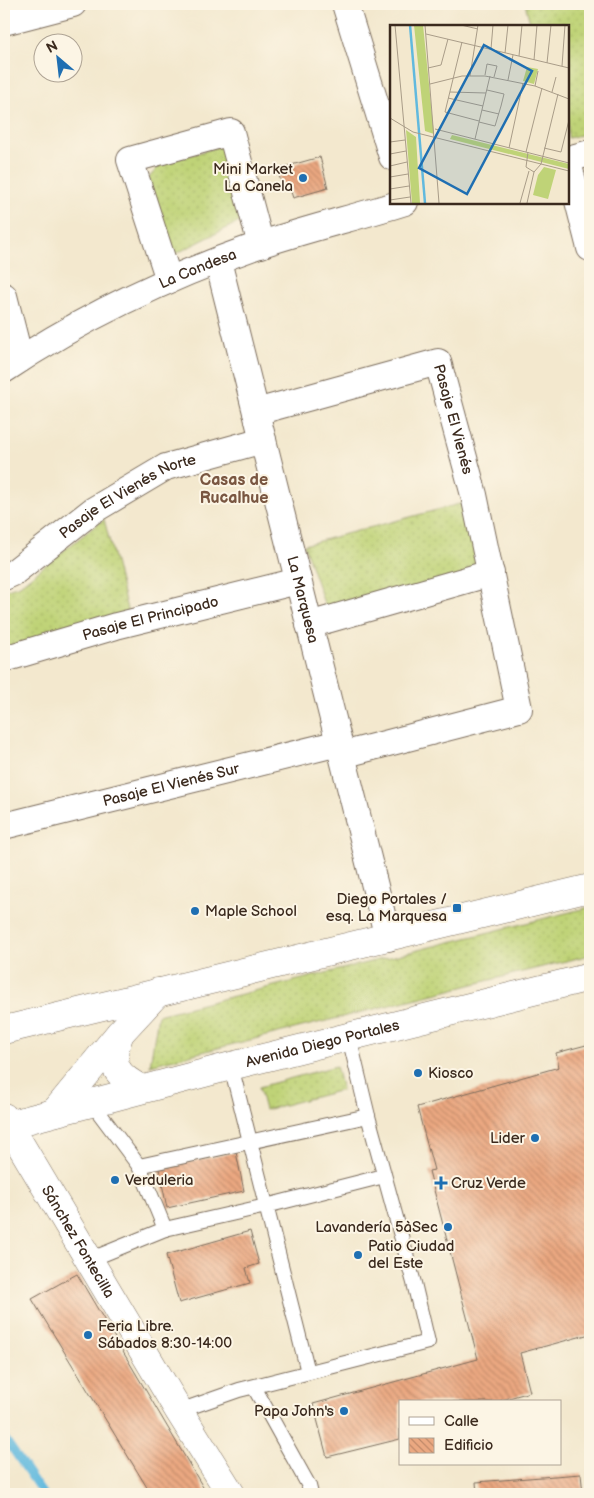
<svg xmlns="http://www.w3.org/2000/svg" width="594" height="1498" font-family="'Balsamiq Sans',sans-serif">
  <style>
    .grass { fill: url(#grass-dots); stroke: #7d7e4a }
    .lines { fill: none; stroke-linecap: round; stroke-linejoin: round }
    .stream { stroke: #61b9de; stroke-width: 8 }
    .building { fill: url(#building-back-hatch) }
    .service-casing { stroke: #7b6c5c; stroke-width: 16 }
    .minor-casing { stroke: #7b6c5c; stroke-width: 28 }
    .tertiary-casing { stroke: #7b6c5c; stroke-width: 29 }
    .service { stroke: #fff; stroke-width: 14 }
    .minor { stroke: #fff; stroke-width: 26 }
    .tertiary { stroke: #fff; stroke-width: 28 }
    .poi-dot { fill: #1f6fb2; stroke: #fcf5e5; stroke-width: 2 }
    .labels { text-anchor: middle; stroke-width: 4; stroke-linejoin: round; paint-order: stroke }
    .poi-label { font-size: 15px; fill: #3b2a1e; stroke: #fcf5e5; text-anchor: start }
    .street-label { font-size: 15px; fill: #3b2a1e; stroke: #fcf5e5 }
    .neighbourhood-label { font-size: 16px; font-weight: bold; fill: #795641; stroke: #fcf5e5 }
    .inset-river { fill: none; stroke: #61b9de; stroke-width: 2.5 }
    .inset-road { fill: none; stroke: #a99c88; stroke-width: 1 }
    .view { fill: #1f6fb2; fill-opacity: 0.15; stroke: #1f6fb2; stroke-width: 2.5 }
    .inset-edge { fill: none; stroke: #3b2a1e; stroke-width: 2.5 }
  </style>
  <defs>
    <pattern id="grass-dots" width="8" height="8" patternUnits="userSpaceOnUse" patternTransform="scale(1.25)"><rect width="8" height="8" fill="#bfd377"/><path d="M2 2h.1M6 6h.1" fill="none" stroke="#a5b566" stroke-width="1.8" stroke-linecap="round"/></pattern>
    <pattern id="building-back-hatch" width="6" height="6" patternUnits="userSpaceOnUse" patternTransform="scale(1.25)"><rect width="6" height="6" fill="#eba881"/><path d="M-1 5l2 2M0 0l6 6M5-1l2 2" fill="none" stroke="#c08969"/></pattern>
  </defs>
  <rect width="100%" height="100%" fill="#fcf5e5"/>
  <filter id="ink" filterUnits="userSpaceOnUse"><feTurbulence type="fractalNoise" baseFrequency=".02" numOctaves="2"/><feDisplacementMap in="SourceGraphic" scale="10" xChannelSelector="R" yChannelSelector="G"/><feConvolveMatrix kernelMatrix="1 2 1 2 8 2 1 2 1" color-interpolation-filters="sRGB"/></filter>
  <filter id="wash" filterUnits="userSpaceOnUse"><feTurbulence type="fractalNoise" baseFrequency=".0096" numOctaves="4" result="noise"/><feDisplacementMap in="SourceGraphic" scale="20" xChannelSelector="R" yChannelSelector="G"/><feGaussianBlur stdDeviation="1.12" result="paint"/><feColorMatrix in="noise" values="0 0 0 0 0 0 0 0 0 0 0 0 0 0 0 0 0 1.4 0 .05"/><feComposite in="paint" operator="in"/></filter>
  <g filter="url(#wash)">
    <rect width="100%" height="100%" fill="#f3e8ce"/>
    <g class="grass">
      <polygon points="525,4 590,4 590,133 568,138 568,26 531,26"/>
      <polygon points="221,146 247,218 173,255 148,179 161,164"/>
      <polygon points="467,502 485,569 328,615 304,545"/>
      <polygon points="104,519 128,613 4,649 4,590 20,585"/>
      <polygon points="590,907 590,955 150,1065 158,1015"/>
      <polygon points="336,1066 342,1090 265,1110 259,1087"/>
    </g>
    <g class="lines">
      <polyline class="stream" points="4,1437 43,1494"/>
    </g>
    <g id="blocks">
      <g class="building">
        <polygon points="320,157 328,188 293,198 289,186 283,188 277,169"/>
        <polygon points="590,1044 590,1334 520,1353 530,1392 495,1402 400,1402 400,1439 327,1457 313,1404 478,1359 429,1171 434,1170 417,1107 559,1067 556,1053"/>
        <polygon points="236,1152 244,1191 167,1208 159,1169"/>
        <polygon points="250,1231 259,1264 246,1268 250,1283 179,1303 166,1255"/>
        <polygon points="77,1274 207,1494 151,1494 32,1299"/>
        <polygon points="581,1474 583,1494 477,1494 476,1482"/>
      </g>
    </g>
  </g>
  <g filter="url(#ink)">
    <use href="#blocks" fill-opacity="0" stroke="#7b6c5c" stroke-width="1"/>
    <g class="lines">
      <defs>
        <g id="service">
          <polyline points="349,1037 368,1116"/>
          <polyline points="231,1066 308,1372"/>
          <polyline points="91,1102 139,1166 165,1229"/>
          <polyline points="139,1166 368,1116 414,1283 428,1342 239,1390 179,1411"/>
          <polyline points="89,1260 165,1229 266,1206 384,1176"/>
          <polyline points="254,1387 309,1486 311,1494"/>
        </g>
        <g id="minor">
          <polyline points="345,4 392,157"/>
          <polyline points="4,22 73,4"/>
          <polyline points="568,159 590,153"/>
          <polyline points="568,162 590,248"/>
          <path id="s1" d="M218 261 388 938"/>
          <polyline points="169,280 130,160 231,132 261,245"/>
          <polyline points="4,296 20,359"/>
          <path id="s2" d="M4 370C83 317 170 276 259 245 307 229 357 217 405 202"/>
          <path id="s3" d="M256 412 438 362 474 495 519 709 342 755"/>
          <path id="s4" d="M4 577 13 573 92 511 166 467 263 440"/>
          <polyline points="309,625 491,573"/>
          <path id="s5" d="M4 659 116 626 298 581"/>
          <path id="s6" d="M4 826 339 743"/>
        </g>
        <g id="tertiary">
          <polyline points="4,1030 590,888"/>
          <path d="M120 1033C108 1063 114 1075 142 1089"/>
          <polyline points="55,1112 120,1033 158,992"/>
          <path id="s7" d="M4 1117 179 1411 231 1494"/>
          <path id="s8" d="M4 1126 231 1066 590 977"/>
        </g>
      </defs>
      <use href="#service" class="service-casing"/>
      <use href="#minor" class="minor-casing"/>
      <use href="#tertiary" class="tertiary-casing"/>
      <use href="#service" class="service"/>
      <use href="#minor" class="minor"/>
      <use href="#tertiary" class="tertiary"/>
    </g>
  </g>
  <g class="poi-dot">
    <circle cx="303" cy="178" r="5"/>
    <rect x="452" y="903" width="10" height="10" rx="2.5"/>
    <circle cx="195" cy="911" r="5"/>
    <circle cx="418" cy="1073" r="5"/>
    <circle cx="535" cy="1138" r="5"/>
    <circle cx="115" cy="1180" r="5"/>
    <path d="M438.5 1175.5h5v5h5v5h-5v5h-5v-5h-5v-5h5z"/>
    <circle cx="448" cy="1227" r="5"/>
    <circle cx="358" cy="1255" r="5"/>
    <circle cx="88" cy="1335" r="5"/>
    <circle cx="344" cy="1411" r="5"/>
  </g>
  <g class="labels">
    <g class="poi-label">
      <text x="293" y="174" text-anchor="end">Mini Market<tspan x="293" dy="17">La Canela</tspan></text>
      <text x="447" y="904" text-anchor="end">Diego Portales /<tspan x="447" dy="17">esq. La Marquesa</tspan></text>
      <text x="205" y="916">Maple School</text>
      <text x="428" y="1078">Kiosco</text>
      <text x="525" y="1143" text-anchor="end">Lider</text>
      <text x="125" y="1185">Verduleria</text>
      <text x="451" y="1188">Cruz Verde</text>
      <text x="438" y="1232" text-anchor="end">Lavandería 5àSec</text>
      <text x="368" y="1251">Patio Ciudad<tspan x="368" dy="17">del Este</tspan></text>
      <text x="98" y="1331">Feria Libre.<tspan x="98" dy="17">Sábados 8:30-14:00</tspan></text>
      <text x="334" y="1416" text-anchor="end">Papa John's</text>
    </g>
    <g class="street-label">
      <text dy="5" stroke="none"><textPath href="#s2" startOffset="219">La Condesa</textPath></text>
      <text dy="5" stroke="none"><textPath href="#s3" startOffset="248">Pasaje El Vienés</textPath></text>
      <text dy="5" stroke="none"><textPath href="#s4" startOffset="149">Pasaje El Vienés Norte</textPath></text>
      <text dy="5" stroke="none"><textPath href="#s1" startOffset="349">La Marquesa</textPath></text>
      <text dy="5" stroke="none"><textPath href="#s5" startOffset="152">Pasaje El Principado</textPath></text>
      <text dy="5" stroke="none"><textPath href="#s6" startOffset="172">Pasaje El Vienés Sur</textPath></text>
      <text dy="5" stroke="none"><textPath href="#s8" startOffset="329">Avenida Diego Portales</textPath></text>
      <text dy="5" stroke="none"><textPath href="#s7" startOffset="145">Sánchez Fontecilla</textPath></text>
    </g>
    <g class="neighbourhood-label">
      <text x="234" y="485">Casas de<tspan x="234" dy="18">Rucalhue</tspan></text>
    </g>
  </g>
  <g transform="translate(390 25)">
    <rect width="179" height="179" fill="#f3e8ce"/>
    <path d="M24 0H33L44 109 35 106ZM137 42 148 44 144 59 133 56ZM16 105 26 112 30 178H22ZM62 110 179 139V144L60 114ZM154 142 166 145 158 174 143 170 148 150Z" fill="#bfd377"/>
    <path class="inset-river" d="M20 0 35 178"/>
    <path class="inset-road" d="M5 0 21 178M35 0 49 178M71 0 88 4M36 9 179 43M72 17 55 87 89 96M101 24 103 0M115 28 118 0M129 31 132 0M144 35 147 0M157 38 161 0M172 41 175 0M38 43 51 40 58 14M95 50 97 39 107 41 104 52M80 51 88 0M118 55 123 30M40 59 72 51H95L145 61 179 74M145 61 148 46M60 67 96 68M162 67 166 52M58 73 93 81M92 85 109 89M0 93 23 107 179 146M89 97 105 101 111 81 114 69 97 65M45 104 179 138M85 114 100 51M0 117 15 115M119 123 133 58M154 123 171 127 179 95M136 127 152 63M138 127 136 142 144 147 151 139 168 69M0 129 16 126M0 141 17 137M0 152 18 149M0 164 19 161M0 175 20 172M130 178 139 146M137 178 144 147"/>
    <path class="view" d="M94 20 142 46 77 169 29 143Z"/>
    <rect width="179" height="179" class="inset-edge"/>
  </g>
  <rect width="594" height="1498" fill="none" stroke="#fcf5e5" stroke-width="20"/>
  <rect x="399" y="1400" width="162" height="65" fill="#fcf5e5" stroke="#afa495"/>
  <rect x="409" y="1417" width="25" height="8" fill="#ffffff" stroke="#afa495"/>
  <text x="444" y="1426" font-size="15" fill="#3b2a1e">Calle</text>
  <rect x="409" y="1438" width="25" height="15" fill="url(#building-back-hatch)" stroke="#afa495"/>
  <text x="444" y="1450" font-size="15" fill="#3b2a1e">Edificio</text>
  <g transform="translate(58 58) rotate(332)"><circle r="24" fill="#fcf5e5" stroke="#afa495"/>
  <path d="M0-4L9 19L0 12L-9 19Z" fill="#1f6fb2"/>
  <text y="-8" font-size="14" font-weight="bold" text-anchor="middle" fill="#3b2a1e">N</text>
  </g>
</svg>
